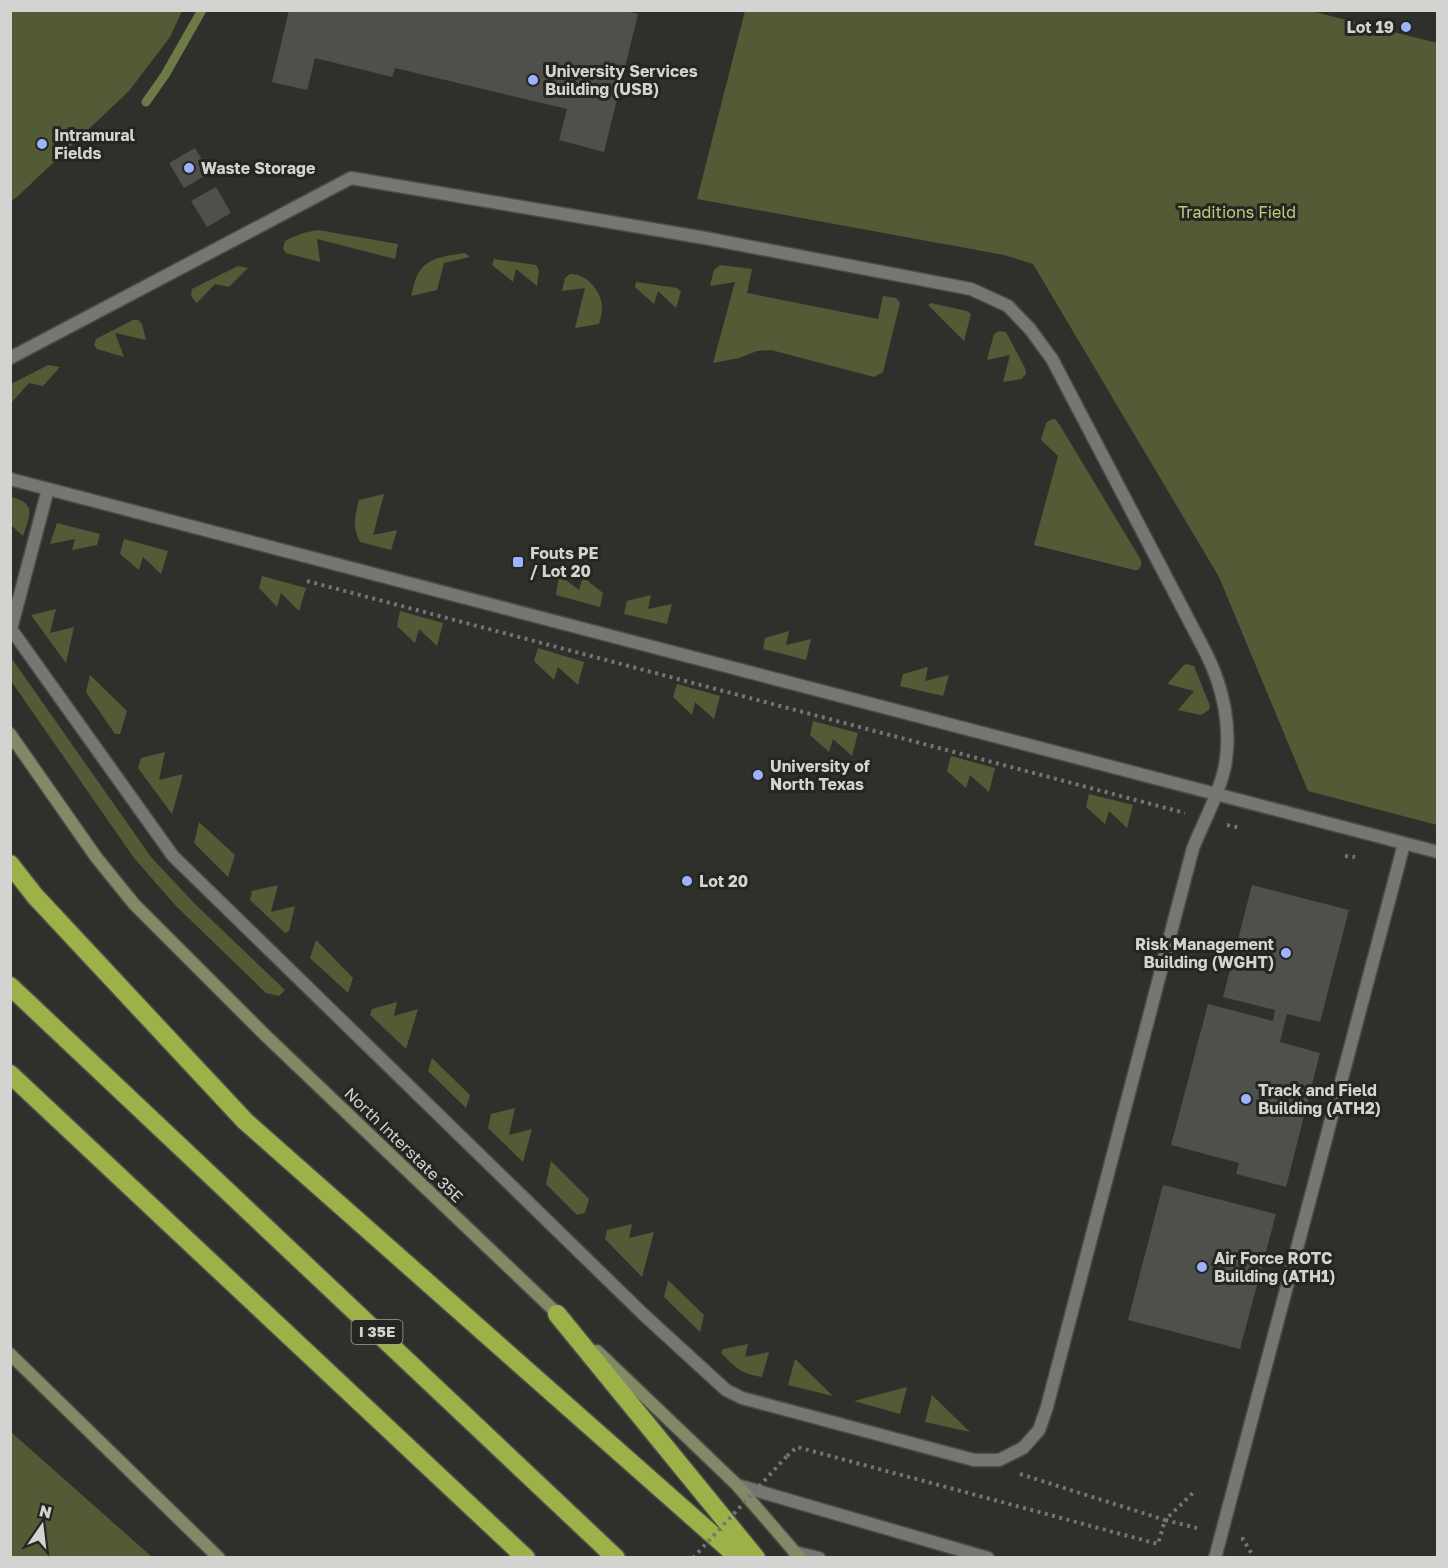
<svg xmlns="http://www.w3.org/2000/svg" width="1448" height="1568" font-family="'Golos Text',sans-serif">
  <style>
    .green { fill: #525b35 }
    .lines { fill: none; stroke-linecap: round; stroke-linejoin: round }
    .stream { stroke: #6e7a45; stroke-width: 9 }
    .building { fill: #4f504c }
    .service-casing { stroke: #4c4d49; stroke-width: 15 }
    .secondary-casing { stroke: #4c4d49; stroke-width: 15 }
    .motorway-casing { stroke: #4c4d49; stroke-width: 21 }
    .path { stroke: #747572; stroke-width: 4; stroke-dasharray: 3 4.5; stroke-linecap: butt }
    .service { stroke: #767772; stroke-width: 12 }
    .secondary { stroke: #818966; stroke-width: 12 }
    .motorway { stroke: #9cb249; stroke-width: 18 }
    .path-bridge { stroke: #747572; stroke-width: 4; stroke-dasharray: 3 4.5; stroke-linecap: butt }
    .poi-dot { fill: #9cb4fd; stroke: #252622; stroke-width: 2 }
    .labels { text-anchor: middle; stroke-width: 6; stroke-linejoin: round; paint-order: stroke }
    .shield { fill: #252622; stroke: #9fa09c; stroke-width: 1.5 }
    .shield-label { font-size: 15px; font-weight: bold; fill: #d3d4d1 }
    .poi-label { font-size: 16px; font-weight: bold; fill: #d3d4d1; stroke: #252622; text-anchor: start }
    .park-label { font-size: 16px; fill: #bace7c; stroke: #252622 }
    .street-label { font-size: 16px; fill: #d3d4d1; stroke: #252622 }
  </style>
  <rect width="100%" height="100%" fill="#2f302c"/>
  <g class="green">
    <polygon points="11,10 182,11 170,37 129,91 18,196 11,201"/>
    <polygon points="745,11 1311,11 1437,43 1437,825 1308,791 1219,577 1033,264 1004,255 697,199"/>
    <path d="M318 230 398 244 395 259 317 239 320 262 286 253 283 249 285 241C296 235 305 232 318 230Z"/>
    <path d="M465 253 470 257 444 263 437 290 411 296C413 290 414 283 416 278 424 257 446 256 465 253Z"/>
    <polygon points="494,259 536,265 539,270 537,286 516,269 513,282 492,265"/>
    <polygon points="720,265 752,269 747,293 878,319 883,296 896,298 900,303 883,372 874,377 771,350 757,351 739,358 713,363 735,282 710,286 714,270"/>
    <path d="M238 266 248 268 229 287 215 284 197 303C192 298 190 296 192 289Z"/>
    <path d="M570 274C587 273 603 293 602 309 602 314 600 319 599 324L575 328 585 288 562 291 565 278Z"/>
    <polygon points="636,282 677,288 681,292 676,308 658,291 654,304 635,287"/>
    <polygon points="931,303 967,311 971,314 964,341 928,305"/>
    <polygon points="133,320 138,320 142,324 146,340 115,333 124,357 97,349 94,345 96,339"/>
    <polygon points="999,331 1006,332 1025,368 1026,374 1021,379 1003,382 1010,355 987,360 994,334"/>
    <polygon points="48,365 60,367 43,386 29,383 12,402 11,401 11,384"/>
    <polygon points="1055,419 1059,424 1141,560 1141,566 1138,570 1134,570 1034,545 1058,456 1041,440 1046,423 1050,420"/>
    <path d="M384 494 373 535 397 530 391 550 360 542C352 528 355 515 359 500Z"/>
    <path d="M11 497C38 504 29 515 23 536L11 525Z"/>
    <polygon points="57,523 100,534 97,545 72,550 75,539 50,544"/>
    <polygon points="124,539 168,551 161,574 143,557 139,570 120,554"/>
    <polygon points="559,575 579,590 583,577 603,593 600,607 556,595"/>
    <polygon points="262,576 306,588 299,611 281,593 277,607 259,588"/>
    <polygon points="651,595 648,609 672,604 667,624 624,614 627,601"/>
    <polygon points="56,609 50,633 74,627 66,663 31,615"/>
    <polygon points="400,611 443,623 437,646 419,629 415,643 397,626"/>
    <polygon points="789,631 786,645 811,639 806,660 763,649 765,638"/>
    <polygon points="538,648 584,662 578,685 558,667 554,680 534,661"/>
    <polygon points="10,656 151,857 195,904 285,990 279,996 266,993 176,906 134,858 11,681"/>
    <polygon points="1187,664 1194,666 1210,706 1209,710 1201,715 1178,710 1194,691 1167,684 1184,665"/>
    <polygon points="928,667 925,681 949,675 943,696 900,686 903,674"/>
    <polygon points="90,675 127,711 120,734 115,734 86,692"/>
    <polygon points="677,684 720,696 714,719 695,702 692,715 673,697"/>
    <polygon points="813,721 858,733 852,756 833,739 829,752 810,735"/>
    <polygon points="165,752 159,780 183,774 172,814 138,768 141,758"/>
    <polygon points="951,756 995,768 989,792 970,775 966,788 947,771"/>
    <polygon points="1089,794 1133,805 1127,828 1109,811 1105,824 1086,807"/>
    <polygon points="199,822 235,855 228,877 194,843"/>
    <polygon points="278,885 271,912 295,906 289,931 285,933 250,900 252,891"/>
    <polygon points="316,940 353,978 348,993 310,958"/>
    <polygon points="397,1002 394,1016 418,1009 406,1049 370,1015 372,1009"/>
    <polygon points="432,1058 470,1095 466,1108 428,1071"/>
    <polygon points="515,1108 509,1135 532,1129 523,1162 488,1128 491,1114"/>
    <polygon points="551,1161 589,1199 585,1213 577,1215 546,1184"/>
    <polygon points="632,1224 629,1238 654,1232 642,1277 605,1239 607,1230"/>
    <polygon points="668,1280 704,1315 700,1332 664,1297"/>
    <path d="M748 1344 745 1357 769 1352 762 1377C740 1373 737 1369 721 1353L723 1349Z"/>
    <polygon points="795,1359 833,1396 788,1385"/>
    <polygon points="907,1387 900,1414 854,1401"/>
    <polygon points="932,1395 970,1432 925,1422"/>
    <polygon points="11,1432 152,1557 11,1557"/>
  </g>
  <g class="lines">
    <polyline class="stream" points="146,102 165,75 202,10"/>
  </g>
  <g class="building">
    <polygon points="289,10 624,10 638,14 604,152 559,140 567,109 395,68 392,77 315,58 307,90 272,82"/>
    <polygon points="195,148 210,173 184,188 169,163"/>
    <polygon points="216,187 231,213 207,227 191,201"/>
    <polygon points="1252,885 1349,910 1320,1022 1287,1014 1280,1042 1320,1053 1286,1187 1236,1174 1239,1163 1171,1145 1208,1004 1273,1021 1275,1010 1223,997"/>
    <polygon points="1163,1185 1276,1214 1240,1349 1128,1320"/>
  </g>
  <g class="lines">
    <defs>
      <g id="service">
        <path d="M10 358 351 178 705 238 971 289 1008 306 1030 329 1052 359 1206 653C1223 687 1232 727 1225 766 1219 794 1204 821 1193 848L1047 1407 1039 1430 1023 1448 999 1460H974L742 1398 726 1390 643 1314 173 856 11 629 48 489"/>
        <polyline points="10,479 1438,852"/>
        <polyline points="737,1485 988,1558"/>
        <polyline points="794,1552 819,1558"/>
        <polyline points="1215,1558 1404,844"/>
      </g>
      <g id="secondary">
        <polyline points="10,734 96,857 134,904 266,1036 562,1318"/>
        <polyline points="597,1351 737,1485 800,1558"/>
        <polyline points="10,1354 219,1558"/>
      </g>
      <g id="motorway">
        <polyline points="10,864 35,896 245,1121 739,1558"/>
        <polyline points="10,986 616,1558"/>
        <polyline points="10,1074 526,1558"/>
        <polyline points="557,1314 756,1558"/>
      </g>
    </defs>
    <use href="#service" class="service-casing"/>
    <use href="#secondary" class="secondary-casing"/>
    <use href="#motorway" class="motorway-casing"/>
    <g class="path">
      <polyline points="307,581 1185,813"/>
      <polyline points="1227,825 1241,828"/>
      <polyline points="1345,856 1355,857"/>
      <polyline points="787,1456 797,1447 1158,1544 1165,1520 1197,1528"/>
      <polyline points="1020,1474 1165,1520 1195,1491"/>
      <polyline points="1241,1539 1243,1539 1254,1558"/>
    </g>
    <use href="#service" class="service"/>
    <use href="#secondary" class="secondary"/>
    <use href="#motorway" class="motorway"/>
    <polyline class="path-bridge" points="693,1558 787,1456"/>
  </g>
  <g class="poi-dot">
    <circle cx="1406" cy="27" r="6"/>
    <circle cx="533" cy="80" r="6"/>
    <circle cx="42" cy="144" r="6"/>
    <circle cx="189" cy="168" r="6"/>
    <rect x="512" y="556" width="12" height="12" rx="3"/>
    <circle cx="758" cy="775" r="6"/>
    <circle cx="687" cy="881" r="6"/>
    <circle cx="1286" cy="953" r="6"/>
    <circle cx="1246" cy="1099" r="6"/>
    <circle cx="1202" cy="1267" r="6"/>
  </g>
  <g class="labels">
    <rect class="shield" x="351.5" y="1320" width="51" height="24" rx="4.5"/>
    <g class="shield-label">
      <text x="377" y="1337">I 35E</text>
    </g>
    <g class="poi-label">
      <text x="1394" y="33" text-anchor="end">Lot 19</text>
      <text x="545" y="77">University Services<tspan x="545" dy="18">Building (USB)</tspan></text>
      <text x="54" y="141">Intramural<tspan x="54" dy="18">Fields</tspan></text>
      <text x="201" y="174">Waste Storage</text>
      <text x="530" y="559">Fouts PE<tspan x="530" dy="18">/ Lot 20</tspan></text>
      <text x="770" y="772">University of<tspan x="770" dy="18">North Texas</tspan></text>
      <text x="699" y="887">Lot 20</text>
      <text x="1274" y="950" text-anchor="end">Risk Management<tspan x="1274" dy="18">Building (WGHT)</tspan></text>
      <text x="1258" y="1096">Track and Field<tspan x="1258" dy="18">Building (ATH2)</tspan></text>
      <text x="1214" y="1264">Air Force ROTC<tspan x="1214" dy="18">Building (ATH1)</tspan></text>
    </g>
    <g class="park-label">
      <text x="1237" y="218">Traditions Field</text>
    </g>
    <g class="street-label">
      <text transform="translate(404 1145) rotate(44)" y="6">North Interstate 35E</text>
    </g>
  </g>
  <rect width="1448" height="1568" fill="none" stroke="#d3d4d1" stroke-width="24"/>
  <g transform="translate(42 1526) rotate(14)" stroke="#252622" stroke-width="4.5" paint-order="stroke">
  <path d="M0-4.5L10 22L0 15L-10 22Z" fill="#d3d4d1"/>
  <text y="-9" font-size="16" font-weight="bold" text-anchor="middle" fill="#d3d4d1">N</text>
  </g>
</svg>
